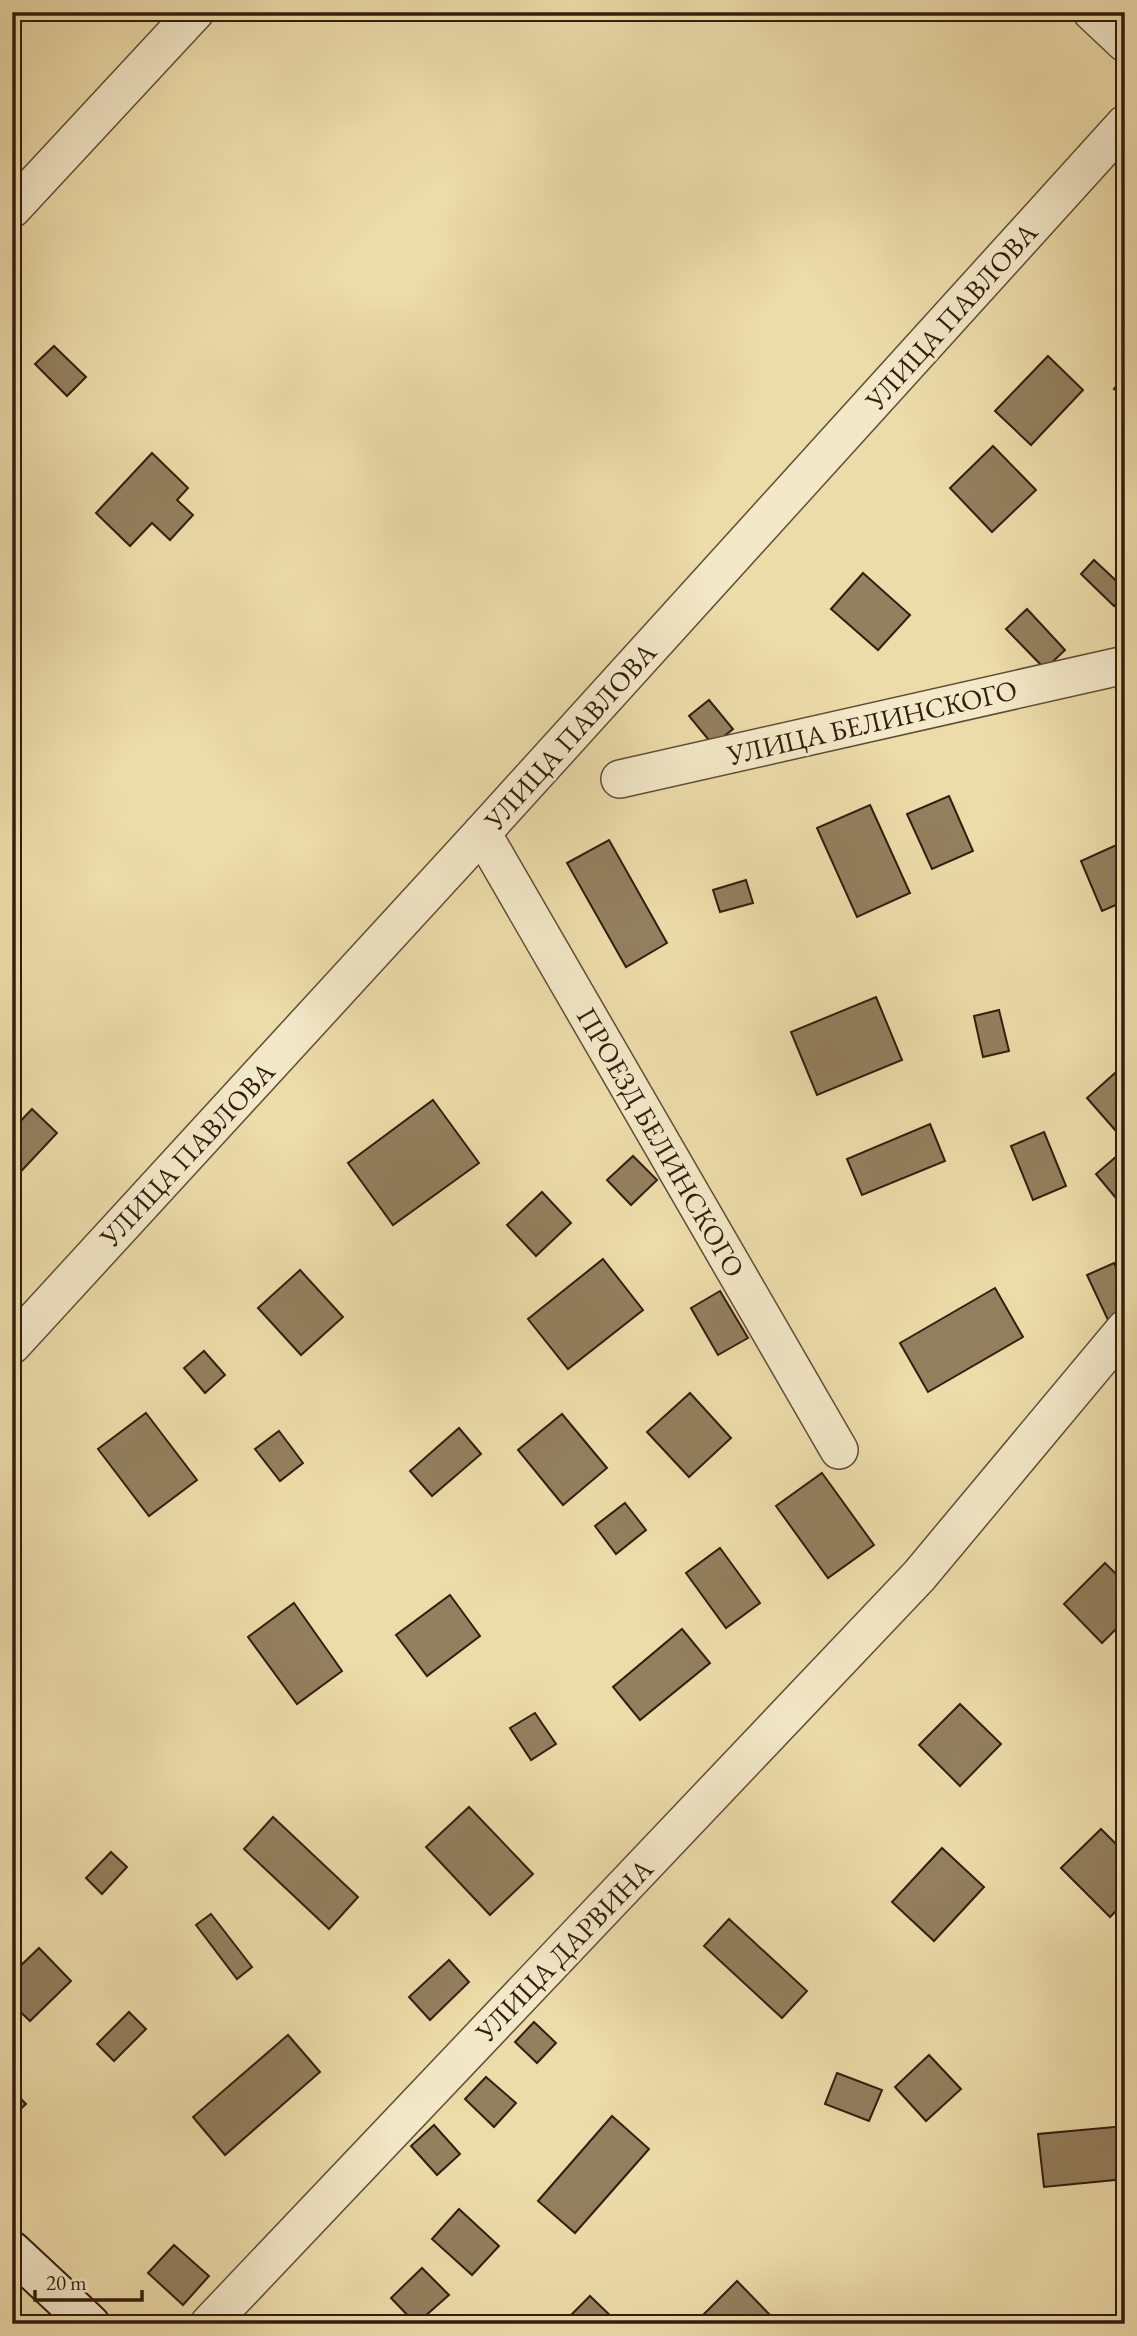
<svg xmlns="http://www.w3.org/2000/svg" width="1137" height="2336" font-family="'EB Garamond',serif">
  <style>
    .building { fill: #93805f; stroke: #331d0e; stroke-width: 2 }
    .lines { fill: none; stroke-linecap: round; stroke-linejoin: round }
    .minor-casing { stroke: #614d35; stroke-width: 40 }
    .secondary-casing { stroke: #331d0e; stroke-width: 42 }
    .path { stroke: #331d0e; stroke-width: 4.5; stroke-dasharray: 5 3.5; stroke-linecap: butt }
    .minor { stroke: #f3e8c8; stroke-width: 37 }
    .secondary { stroke: #f3e8c8; stroke-width: 38 }
    .labels { text-anchor: middle; stroke-width: 6; stroke-linejoin: round; paint-order: stroke }
    .street-label { font-size: 28px; fill: #331d0e; stroke: #f3e8c8 }
  </style>
  <rect width="100%" height="100%" fill="#ecdcaa"/>
  <filter id="stains"><feTurbulence type="fractalNoise" baseFrequency=".00286" numOctaves="4"/><feColorMatrix values="0 0 0 0 .2 0 0 0 0 .09 0 0 0 0 .02 0 0 0 .5 -.17"/></filter>
  <radialGradient id="worn" r=".72"><stop offset=".6" stop-color="#630" stop-opacity="0"/><stop offset="1" stop-color="#630" stop-opacity=".3"/></radialGradient>
  <g class="building">
    <polygon points="54,346 86,377 67,396 35,364"/>
    <polygon points="1048,356 1083,390 1031,445 995,411"/>
    <polygon points="1125,374 1125,396 1114,389"/>
    <polygon points="993,446 1036,490 992,532 950,488"/>
    <polygon points="152,453 188,488 177,500 193,515 170,540 152,523 130,546 96,513"/>
    <polygon points="1094,560 1125,589 1125,595 1114,606 1081,574"/>
    <polygon points="863,573 910,615 878,650 831,609"/>
    <polygon points="1027,609 1065,650 1045,669 1006,629"/>
    <polygon points="709,700 733,729 713,745 689,716"/>
    <polygon points="949,796 973,851 932,869 907,814"/>
    <polygon points="870,805 910,893 857,917 817,828"/>
    <polygon points="609,840 667,943 626,967 567,863"/>
    <polygon points="1123,842 1125,901 1102,911 1081,861"/>
    <polygon points="746,880 753,903 720,912 713,890"/>
    <polygon points="876,997 902,1060 817,1095 791,1032"/>
    <polygon points="999,1010 1009,1051 983,1057 974,1016"/>
    <polygon points="1125,1064 1125,1123 1116,1131 1087,1098"/>
    <polygon points="433,1100 479,1163 393,1225 348,1163"/>
    <polygon points="32,1109 57,1133 12,1181 12,1126 14,1128"/>
    <polygon points="930,1124 945,1161 862,1195 847,1159"/>
    <polygon points="1044,1132 1066,1186 1033,1200 1011,1146"/>
    <polygon points="1125,1149 1125,1209 1096,1174"/>
    <polygon points="633,1156 657,1180 631,1205 607,1180"/>
    <polygon points="542,1192 571,1223 536,1256 507,1225"/>
    <polygon points="603,1259 643,1310 568,1369 528,1319"/>
    <polygon points="1114,1263 1125,1286 1125,1312 1108,1320 1087,1275"/>
    <polygon points="300,1270 343,1317 301,1355 258,1308"/>
    <polygon points="995,1288 1023,1337 928,1392 900,1343"/>
    <polygon points="720,1291 748,1338 718,1355 691,1308"/>
    <polygon points="204,1351 225,1375 205,1393 184,1368"/>
    <polygon points="690,1393 731,1438 689,1477 647,1432"/>
    <polygon points="146,1413 197,1480 149,1516 98,1449"/>
    <polygon points="562,1414 607,1468 563,1505 518,1450"/>
    <polygon points="459,1428 481,1454 432,1496 410,1471"/>
    <polygon points="279,1431 303,1463 280,1481 255,1449"/>
    <polygon points="822,1473 874,1545 828,1578 776,1506"/>
    <polygon points="625,1503 646,1530 616,1554 595,1526"/>
    <polygon points="720,1548 760,1603 726,1628 686,1573"/>
    <polygon points="1105,1563 1125,1583 1125,1620 1102,1643 1064,1604"/>
    <polygon points="450,1595 480,1636 427,1676 396,1635"/>
    <polygon points="294,1603 342,1671 297,1704 248,1637"/>
    <polygon points="682,1629 710,1663 640,1720 613,1687"/>
    <polygon points="960,1704 1001,1744 960,1786 919,1745"/>
    <polygon points="535,1713 556,1744 531,1760 510,1728"/>
    <polygon points="12,1714 19,1721 12,1728"/>
    <polygon points="469,1807 533,1874 490,1915 426,1847"/>
    <polygon points="273,1817 358,1897 329,1929 244,1849"/>
    <polygon points="1101,1829 1125,1853 1125,1902 1110,1917 1061,1868"/>
    <polygon points="942,1848 984,1887 934,1941 892,1902"/>
    <polygon points="111,1852 127,1867 102,1894 86,1878"/>
    <polygon points="211,1914 252,1967 237,1979 196,1925"/>
    <polygon points="729,1919 807,1991 782,2018 704,1946"/>
    <polygon points="39,1948 71,1981 30,2021 12,2004 12,1974"/>
    <polygon points="449,1960 469,1982 430,2020 409,1997"/>
    <polygon points="129,2012 146,2029 114,2061 97,2044"/>
    <polygon points="534,2022 556,2043 537,2063 515,2042"/>
    <polygon points="288,2035 320,2072 225,2155 193,2117"/>
    <polygon points="929,2055 961,2089 926,2121 895,2087"/>
    <polygon points="837,2073 882,2090 869,2121 825,2104"/>
    <polygon points="486,2077 516,2103 494,2127 465,2099"/>
    <polygon points="12,2090 26,2104 12,2117"/>
    <polygon points="612,2116 649,2149 575,2233 538,2201"/>
    <polygon points="434,2125 460,2154 437,2175 411,2146"/>
    <polygon points="1125,2126 1125,2179 1044,2187 1038,2134"/>
    <polygon points="459,2209 499,2246 472,2275 432,2239"/>
    <polygon points="174,2245 209,2276 183,2305 148,2273"/>
    <polygon points="422,2268 449,2295 416,2324 391,2298"/>
    <polygon points="737,2281 771,2316 764,2324 694,2324"/>
    <polygon points="590,2296 619,2324 568,2324 565,2321"/>
  </g>
  <g class="lines">
    <defs>
      <g id="minor">
        <polyline points="1092,12 1125,43"/>
        <polyline points="12,209 195,12"/>
        <polyline points="620,779 1125,665"/>
        <polyline points="482,833 839,1450"/>
        <polyline points="12,1345 482,833 1125,124"/>
        <polyline points="209,2324 919,1576 1125,1329"/>
      </g>
      <polyline id="secondary" points="12,2251 90,2324"/>
    </defs>
    <use href="#minor" class="minor-casing"/>
    <use href="#secondary" class="secondary-casing"/>
    <polyline class="path" points="12,2312 25,2324"/>
    <use href="#minor" class="minor"/>
    <use href="#secondary" class="secondary"/>
  </g>
  <g class="labels">
    <g class="street-label">
      <text transform="translate(951 316) rotate(-48)" y="10">УЛИЦА ПАВЛОВА</text>
      <text transform="translate(872 722) rotate(-13)" y="10">УЛИЦА БЕЛИНСКОГО</text>
      <text transform="translate(570 736) rotate(-48)" y="10">УЛИЦА ПАВЛОВА</text>
      <text transform="translate(661 1142) rotate(60)" y="10">ПРОЕЗД БЕЛИНСКОГО</text>
      <text transform="translate(187 1154) rotate(-47)" y="10">УЛИЦА ПАВЛОВА</text>
      <text transform="translate(564 1950) rotate(-46)" y="10">УЛИЦА ДАРВИНА</text>
    </g>
  </g>
  <rect width="1137" height="2336" fill="none" stroke="#ecdcaa" stroke-width="42"/>
  <rect x="14" y="14" width="1109" height="2308" fill="none" stroke="#331d0e" stroke-width="3.5"/>
  <rect x="21" y="21" width="1095" height="2294" fill="none" stroke="#331d0e" stroke-width="2"/>
  <path d="M35 2290v10h107v-10" fill="none" stroke="#331d0e" stroke-width="3.5"/>
  <text x="46" y="2290" font-size="21" fill="#331d0e" stroke="#f3e8c8" stroke-width="5" paint-order="stroke">20 m</text>
  <rect width="100%" height="100%" filter="url(#stains)"/>
  <rect width="100%" height="100%" fill="url(#worn)"/>
</svg>
